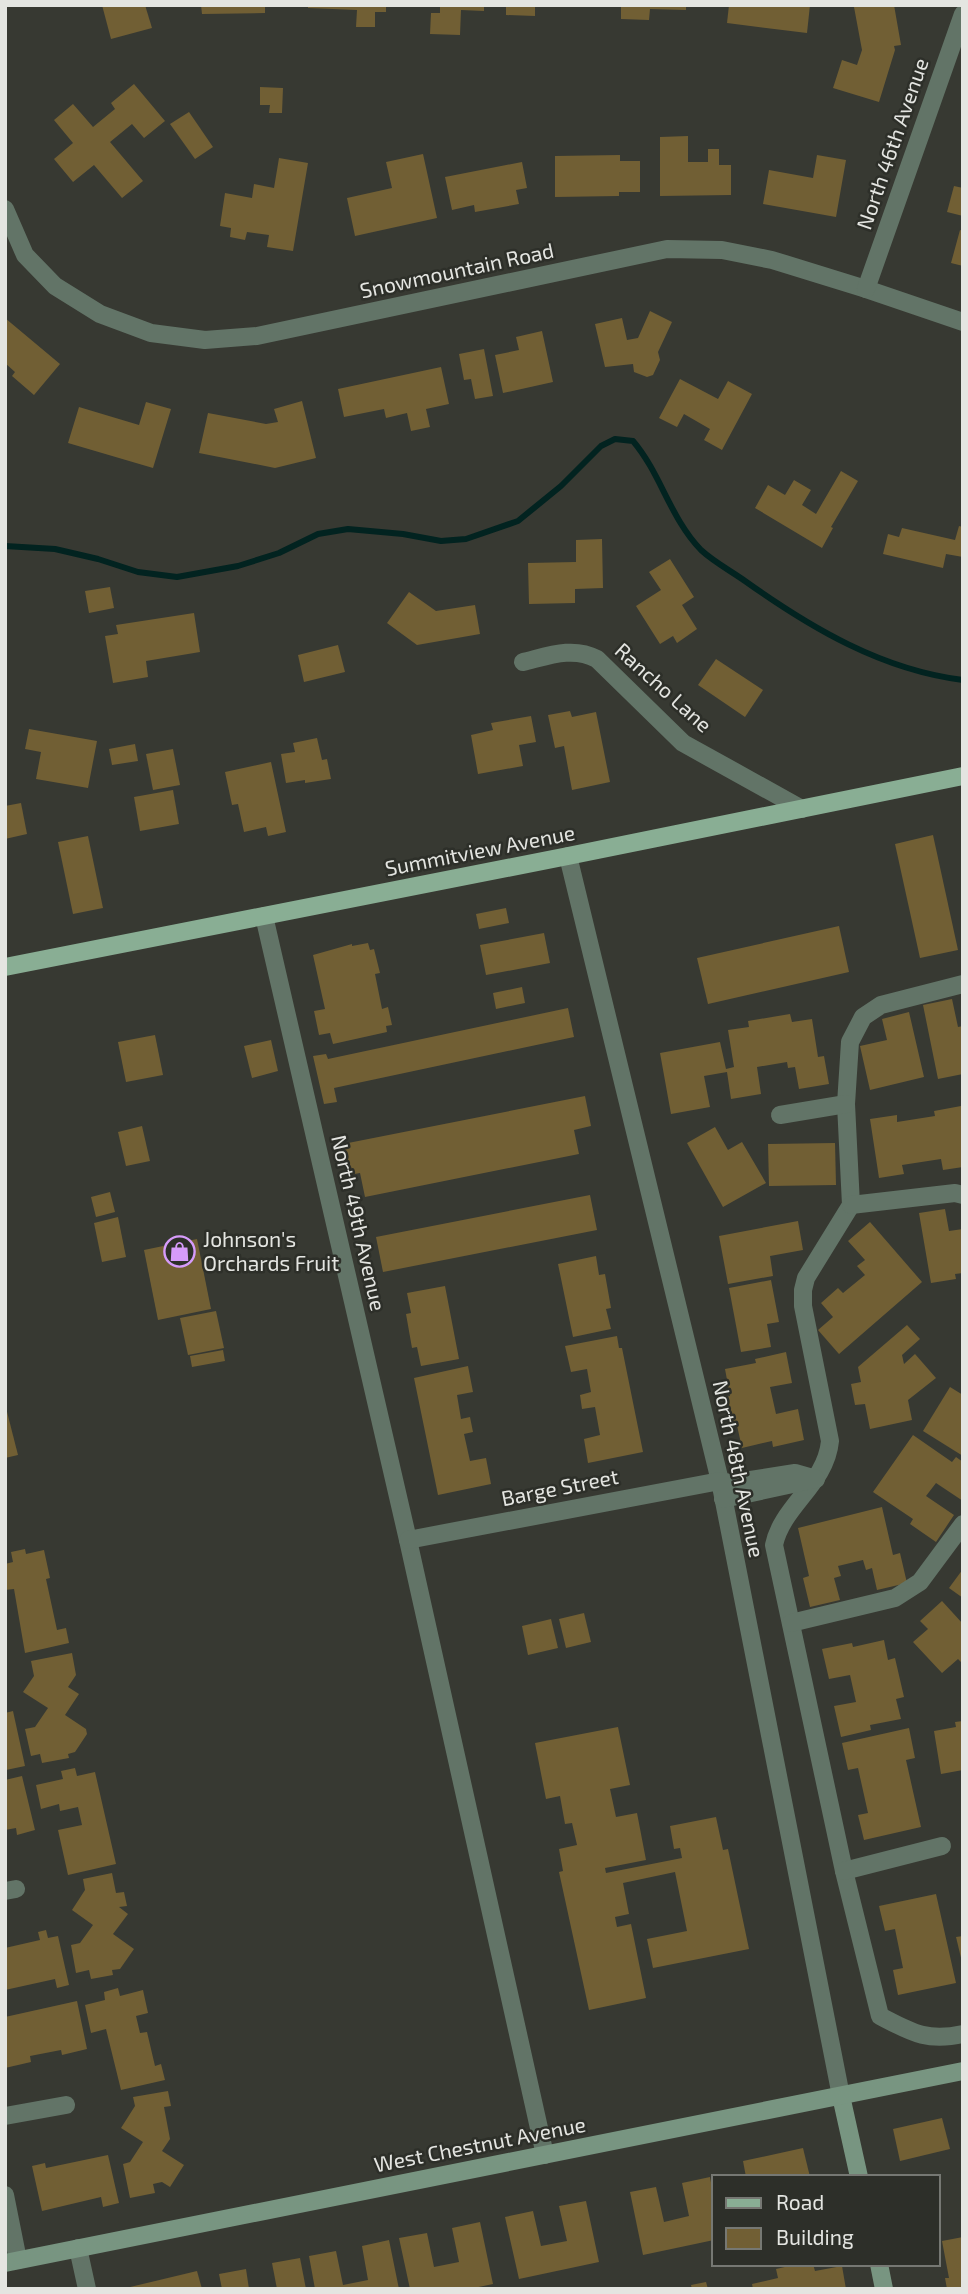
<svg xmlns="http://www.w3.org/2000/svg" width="968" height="2294" font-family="'Exo 2',sans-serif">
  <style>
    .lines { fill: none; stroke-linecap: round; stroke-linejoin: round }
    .stream { stroke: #022320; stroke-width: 6 }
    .building { fill: #715f34 }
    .street { stroke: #627467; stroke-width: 18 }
    .secondary { stroke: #789581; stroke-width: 18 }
    .primary { stroke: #89ae94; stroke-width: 18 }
    .labels { text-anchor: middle; stroke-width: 5; stroke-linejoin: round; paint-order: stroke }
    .street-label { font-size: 21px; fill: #e4e5e1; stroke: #2d2f29 }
    .poi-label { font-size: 21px; fill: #e4e5e1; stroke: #2d2f29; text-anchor: start }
  </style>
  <rect width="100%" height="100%" fill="#373932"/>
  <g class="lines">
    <path class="stream" d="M5 546 55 549 98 559 138 572 177 577 238 566 279 553 318 534 348 529 403 534 441 541 466 539 518 521 561 486 601 446 615 439 633 441C661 474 670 518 701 550 714 562 731 571 745 581 811 628 882 670 963 680"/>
  </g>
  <g class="building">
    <polygon points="102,5 145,5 152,28 111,39"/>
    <polygon points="201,5 265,5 265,13 202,14"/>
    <polygon points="308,5 386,5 386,12 375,12 375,27 356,27 357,10 308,8"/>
    <polygon points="440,5 484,5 484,11 461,10 460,35 430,34 431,13 440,13"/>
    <polygon points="506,5 535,5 535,16 506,15"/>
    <polygon points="621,5 686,5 686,10 650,9 649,20 621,19"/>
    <polygon points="729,5 810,5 807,33 727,23"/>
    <polygon points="863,5 894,5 901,45 894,46 895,50 879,102 833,88 842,60 857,65 862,50 854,7"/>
    <polygon points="134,84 165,121 144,138 132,124 110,142 143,181 122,198 94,165 73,182 54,159 73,143 54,120 73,104 93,127 115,109 111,103"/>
    <polygon points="260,87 283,88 282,113 269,113 270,105 260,105"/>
    <polygon points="189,112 213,147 195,159 170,124"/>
    <polygon points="688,136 688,162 708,162 708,149 719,149 719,165 731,165 731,195 660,196 660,137"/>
    <polygon points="423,154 437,218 355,236 347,198 392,188 386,162"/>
    <polygon points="620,155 620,161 640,161 640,192 619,192 619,196 555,197 555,156"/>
    <polygon points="817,155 846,160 836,217 763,204 769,170 813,178"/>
    <polygon points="279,158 308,163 293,251 267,247 269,235 247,232 245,240 230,237 231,228 220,226 225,193 252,198 254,184 274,188"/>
    <polygon points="522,162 527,188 516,190 519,204 475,212 474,205 452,210 445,177"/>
    <polygon points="954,186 963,188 963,216 947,212"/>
    <polygon points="960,230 963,231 963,266 951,263"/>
    <polygon points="650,311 672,322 658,352 660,360 653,375 647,377 634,372 633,364 605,367 595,324 622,318 627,340 638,338"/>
    <polygon points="5,318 60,364 34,395 12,376 15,372 5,363"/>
    <polygon points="542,331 553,382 503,393 495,355 519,350 516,337"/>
    <polygon points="484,349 493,396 475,399 471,379 464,380 459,354"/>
    <polygon points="441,367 449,404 426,409 430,427 411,431 407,413 386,418 384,409 344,417 338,389"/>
    <polygon points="680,379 718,399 728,381 752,394 722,450 704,440 710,429 684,414 677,427 659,418"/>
    <polygon points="302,401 316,458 275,468 199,453 208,413 266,424 278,422 274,409"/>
    <polygon points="146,402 171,409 153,468 68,443 79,407 139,425"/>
    <polygon points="841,471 858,481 831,527 833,528 822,548 755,508 768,485 785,495 794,480 811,490 802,505 816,514"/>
    <polygon points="959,526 963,527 963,557 946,554 943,568 883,554 888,534 899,537 902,528 955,540"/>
    <polygon points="602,539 603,588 575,589 575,603 529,604 528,563 576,562 576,540"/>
    <polygon points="670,559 694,597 682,605 697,629 677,643 673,636 660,644 636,606 661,590 649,572"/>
    <polygon points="110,587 114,608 89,613 85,591"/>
    <polygon points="409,592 436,611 475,605 480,634 417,645 387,623"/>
    <polygon points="194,613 200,652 146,661 148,677 113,683 105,636 118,634 116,625"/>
    <polygon points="338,645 345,672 304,682 298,655"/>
    <polygon points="716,659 763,690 745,717 698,685"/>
    <polygon points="570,711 572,717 596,712 610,782 572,790 564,746 555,748 548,715"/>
    <polygon points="531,716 536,742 519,745 523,766 478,774 471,735 493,730 491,723"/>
    <polygon points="29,729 97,741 88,788 36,779 41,752 25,749"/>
    <polygon points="317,738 322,760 327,759 331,779 305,783 305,780 286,783 281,754 295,752 293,743"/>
    <polygon points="135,744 138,761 112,765 109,749"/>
    <polygon points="173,749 180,785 153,790 146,754"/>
    <polygon points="271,762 286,832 268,836 266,827 244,832 238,804 232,805 225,772"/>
    <polygon points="173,790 179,824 140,831 134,797"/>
    <polygon points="21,803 27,834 5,839 5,806"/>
    <polygon points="933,835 958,950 920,958 895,844"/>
    <polygon points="88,836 103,908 73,914 58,842"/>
    <polygon points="506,908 509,923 479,929 476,914"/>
    <polygon points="839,926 849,972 708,1004 697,958"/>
    <polygon points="544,933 550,963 486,975 480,945"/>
    <polygon points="368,943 370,950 374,949 380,973 375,974 382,1009 388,1007 392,1025 386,1026 387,1032 333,1044 330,1033 319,1035 314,1011 325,1009 313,955 352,944 352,946"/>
    <polygon points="522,987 525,1003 496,1009 493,993"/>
    <polygon points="952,999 958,1027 963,1026 963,1074 938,1079 923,1005"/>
    <polygon points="568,1008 574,1037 334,1088 337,1102 324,1104 313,1056 326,1054 328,1059"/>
    <polygon points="909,1012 924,1077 870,1090 860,1046 887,1040 882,1019"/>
    <polygon points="790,1014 792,1022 812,1019 818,1057 824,1056 829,1084 799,1089 795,1067 788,1068 787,1062 757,1067 761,1094 731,1099 727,1072 704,1076 710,1107 671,1114 660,1053 720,1042 726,1069 734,1067 728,1030 749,1027 748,1021"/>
    <polygon points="155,1035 163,1075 126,1082 118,1042"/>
    <polygon points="271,1040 278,1071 252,1078 244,1046"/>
    <polygon points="585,1096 591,1126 574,1130 579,1154 365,1197 360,1173 349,1175 343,1144"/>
    <polygon points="961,1106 963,1167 943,1170 941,1159 902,1165 904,1174 879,1178 870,1119 897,1115 897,1122 935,1116 934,1111"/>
    <polygon points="142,1126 150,1161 126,1166 118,1132"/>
    <polygon points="715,1127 728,1150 742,1142 766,1183 723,1207 687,1143"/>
    <polygon points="835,1143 836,1185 769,1186 768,1144"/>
    <polygon points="110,1192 115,1212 96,1217 91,1197"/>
    <polygon points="590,1195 597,1230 383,1272 376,1237"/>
    <polygon points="945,1209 949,1231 963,1229 963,1273 955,1274 956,1279 931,1283 919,1213"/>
    <polygon points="118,1217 126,1257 102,1262 94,1223"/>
    <polygon points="798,1221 803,1250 770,1256 773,1276 728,1284 719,1236"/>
    <polygon points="870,1222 922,1282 839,1354 818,1330 833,1317 821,1303 838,1288 843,1293 865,1275 857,1266 865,1260 848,1241"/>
    <polygon points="197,1239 211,1309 158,1320 144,1250"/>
    <polygon points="596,1256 599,1275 605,1274 611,1308 606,1309 611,1329 573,1337 558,1264"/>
    <polygon points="771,1280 779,1322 767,1324 771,1347 741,1352 729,1288"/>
    <polygon points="445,1286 459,1359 421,1366 417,1347 412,1348 406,1314 411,1313 407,1293"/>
    <polygon points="216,1311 224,1348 188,1355 180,1318"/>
    <polygon points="907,1325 920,1339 902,1355 904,1364 915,1354 936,1378 908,1400 912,1420 870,1429 865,1404 855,1405 851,1384 861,1382 858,1367"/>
    <polygon points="617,1336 619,1348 622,1348 643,1452 588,1463 584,1439 600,1435 595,1407 582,1409 580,1395 591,1392 587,1369 571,1372 565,1346"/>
    <polygon points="223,1350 225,1361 192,1367 190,1356"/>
    <polygon points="786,1352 792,1383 770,1387 776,1414 798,1409 804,1440 773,1447 772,1441 742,1448 736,1421 731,1422 726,1397 730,1396 725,1369 756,1363 755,1359"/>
    <polygon points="468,1366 473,1392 457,1395 461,1419 470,1417 473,1432 464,1434 470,1461 486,1458 491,1484 438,1495 414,1378"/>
    <polygon points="950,1387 963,1395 963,1456 923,1431"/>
    <polygon points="5,1404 18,1455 5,1458"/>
    <polygon points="913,1435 952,1462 956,1457 963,1462 963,1501 936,1483 926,1496 954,1515 936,1542 910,1524 913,1519 873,1492"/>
    <polygon points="882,1507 893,1555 900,1553 907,1583 877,1590 872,1568 866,1570 863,1560 838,1566 841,1576 834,1578 840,1600 810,1607 803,1578 809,1576 798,1528"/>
    <polygon points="25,1549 26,1554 44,1550 50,1578 46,1579 57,1630 66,1628 69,1643 25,1653 14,1589 5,1590 5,1564 13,1562 11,1552"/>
    <polygon points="963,1569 963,1598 949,1588"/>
    <polygon points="942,1601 963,1624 963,1664 958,1659 942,1673 913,1642 928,1629 920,1621"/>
    <polygon points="584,1613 591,1642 566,1648 559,1619"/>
    <polygon points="551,1619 558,1648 528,1655 522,1626"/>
    <polygon points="884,1640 888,1660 895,1658 904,1697 896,1699 901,1719 870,1725 871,1730 841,1737 834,1706 856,1702 850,1675 829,1679 822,1649 852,1643 853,1647"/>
    <polygon points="72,1653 76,1675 68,1687 79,1694 65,1715 86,1729 87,1734 75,1752 68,1754 69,1758 42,1763 40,1754 31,1756 25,1729 35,1727 48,1708 23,1692 34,1676 31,1661"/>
    <polygon points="13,1711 25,1766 6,1770 5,1713"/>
    <polygon points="963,1721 963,1770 941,1774 934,1731 956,1727 955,1722"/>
    <polygon points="618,1727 630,1785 610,1789 616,1817 637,1813 646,1860 605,1868 606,1873 682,1858 680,1848 674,1849 670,1826 716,1817 723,1850 728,1849 749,1949 653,1968 647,1939 687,1931 675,1872 623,1883 629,1914 615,1917 617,1927 631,1924 646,1998 589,2010 559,1872 563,1871 559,1849 577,1845 572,1823 565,1824 560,1796 546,1799 535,1743"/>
    <polygon points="909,1728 915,1758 906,1760 921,1827 864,1840 858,1815 868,1813 858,1768 848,1770 842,1743"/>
    <polygon points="75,1768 77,1776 95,1772 116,1864 68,1875 58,1830 82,1825 78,1807 60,1811 59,1804 41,1809 36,1785 63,1779 61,1771"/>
    <polygon points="22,1776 35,1830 17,1835 16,1828 5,1830 5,1780"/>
    <polygon points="112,1873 116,1893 124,1892 127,1906 119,1907 128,1914 113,1934 134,1949 120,1969 112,1970 113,1975 91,1979 89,1970 76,1973 71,1945 80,1943 93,1925 72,1910 85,1890 83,1879"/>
    <polygon points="936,1894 956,1983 898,1995 893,1970 903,1968 895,1929 885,1931 879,1906"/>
    <polygon points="46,1930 48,1938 58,1936 69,1985 57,1988 55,1979 5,1990 5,1948 40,1940 38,1932"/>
    <polygon points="963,1936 963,1962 962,1962 956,1937"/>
    <polygon points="118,1988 120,1996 143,1990 148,2013 136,2016 140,2033 147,2032 155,2066 161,2064 165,2080 121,2090 106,2029 91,2033 85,2005 105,2000 104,1992"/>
    <polygon points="77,2001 87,2049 62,2055 61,2050 30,2056 31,2062 5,2068 5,2017"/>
    <polygon points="168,2091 171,2106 164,2107 170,2139 162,2151 184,2165 170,2187 162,2182 153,2184 155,2193 130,2198 123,2164 130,2162 143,2142 121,2128 135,2106 133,2097"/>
    <polygon points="942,2118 950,2149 900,2161 893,2129"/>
    <polygon points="803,2148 810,2177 746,2177 743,2161"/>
    <polygon points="108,2155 119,2203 103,2207 101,2197 42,2211 32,2166 45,2163 46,2168"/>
    <polygon points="710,2177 714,2199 714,2240 643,2255 630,2192 656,2187 664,2222 689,2216 682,2183"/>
    <polygon points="586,2201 599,2262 519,2279 505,2217 533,2211 541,2246 567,2241 559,2206"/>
    <polygon points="480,2222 493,2284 469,2289 410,2289 399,2238 427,2233 434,2267 459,2262 452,2228"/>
    <polygon points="963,2237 963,2289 947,2289 945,2278 949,2278 942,2241"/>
    <polygon points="389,2240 399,2289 315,2289 309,2256 336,2251 343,2285 368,2280 362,2246"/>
    <polygon points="300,2258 306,2289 277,2289 272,2263"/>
    <polygon points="798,2264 813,2264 815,2271 842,2266 846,2289 753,2289 752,2284 778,2278 776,2269"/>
    <polygon points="246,2269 249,2289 222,2289 219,2274"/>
    <polygon points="197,2271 202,2289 126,2289 126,2288"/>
    <polygon points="706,2282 708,2289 692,2289 691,2285"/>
  </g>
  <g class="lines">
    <g class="street">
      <polyline points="5,209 25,255 55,286 100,314 151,333 205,340 257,336 667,249 722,250 772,260 866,289 963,322"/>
      <polyline points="866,289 963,14"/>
      <path d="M523 662C548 656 573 646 597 659L683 743 802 809"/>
      <polyline points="568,856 720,1481 841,2096"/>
      <polyline points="264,916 408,1540 545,2155"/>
      <path d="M963 984 881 1005 863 1017 850 1042 846 1104 851 1205 806 1278 803 1290V1306L830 1441C826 1484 782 1506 774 1545L844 1871 880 2016C911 2032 926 2042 963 2034"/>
      <polyline points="780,1115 846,1104"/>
      <polyline points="851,1205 955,1193 963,1195"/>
      <polyline points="408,1540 720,1481 731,1483 795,1473 816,1479 723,1499"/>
      <polyline points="791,1623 895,1598 920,1582 963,1524"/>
      <polyline points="844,1871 942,1846"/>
      <polyline points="5,1891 16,1889"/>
      <polyline points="5,2116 66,2105"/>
      <polyline points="5,2195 18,2260"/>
      <polyline points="78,2248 87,2289"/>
    </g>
    <g class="secondary">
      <polyline points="841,2096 859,2177"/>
      <polyline points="5,2263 963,2071"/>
      <polyline points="879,2264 884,2289"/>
    </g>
    <polyline class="primary" points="5,967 568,856 963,776"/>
  </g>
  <defs>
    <symbol id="shop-ring" viewBox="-11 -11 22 22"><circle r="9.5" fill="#2d2f29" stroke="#d69bfa" stroke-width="1.5"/><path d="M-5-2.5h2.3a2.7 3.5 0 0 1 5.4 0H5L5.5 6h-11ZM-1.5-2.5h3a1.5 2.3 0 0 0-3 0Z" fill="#d69bfa"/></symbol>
  </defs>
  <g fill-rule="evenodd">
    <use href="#shop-ring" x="162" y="1234" width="35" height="35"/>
  </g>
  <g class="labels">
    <g class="street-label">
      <text transform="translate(893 144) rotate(-71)" y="7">North 46th Avenue</text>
      <text transform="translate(457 271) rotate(-12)" y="7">Snowmountain Road</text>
      <text transform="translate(663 688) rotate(42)" y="7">Rancho Lane</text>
      <text transform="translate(480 851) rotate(-11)" y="7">Summitview Avenue</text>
      <text transform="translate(358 1223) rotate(77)" y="7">North 49th Avenue</text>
      <text transform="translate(738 1469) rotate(78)" y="7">North 48th Avenue</text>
      <text transform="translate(560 1488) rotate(-11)" y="7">Barge Street</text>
      <text transform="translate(480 2145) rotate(-11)" y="7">West Chestnut Avenue</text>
    </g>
    <g class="poi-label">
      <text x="203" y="1247">Johnson's<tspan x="203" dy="24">Orchards Fruit</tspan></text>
    </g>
  </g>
  <rect width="968" height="2294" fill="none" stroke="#e4e5e1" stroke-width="14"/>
  <rect x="712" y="2175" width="228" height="91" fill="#2d2f29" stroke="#767873" stroke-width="2"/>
  <rect x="726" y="2198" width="35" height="10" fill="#89ae94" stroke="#767873" stroke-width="2"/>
  <text x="776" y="2210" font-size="21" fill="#e4e5e1">Road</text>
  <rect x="726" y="2228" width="35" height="21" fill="#715f34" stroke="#767873" stroke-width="2"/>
  <text x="776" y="2245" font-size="21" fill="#e4e5e1">Building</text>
</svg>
